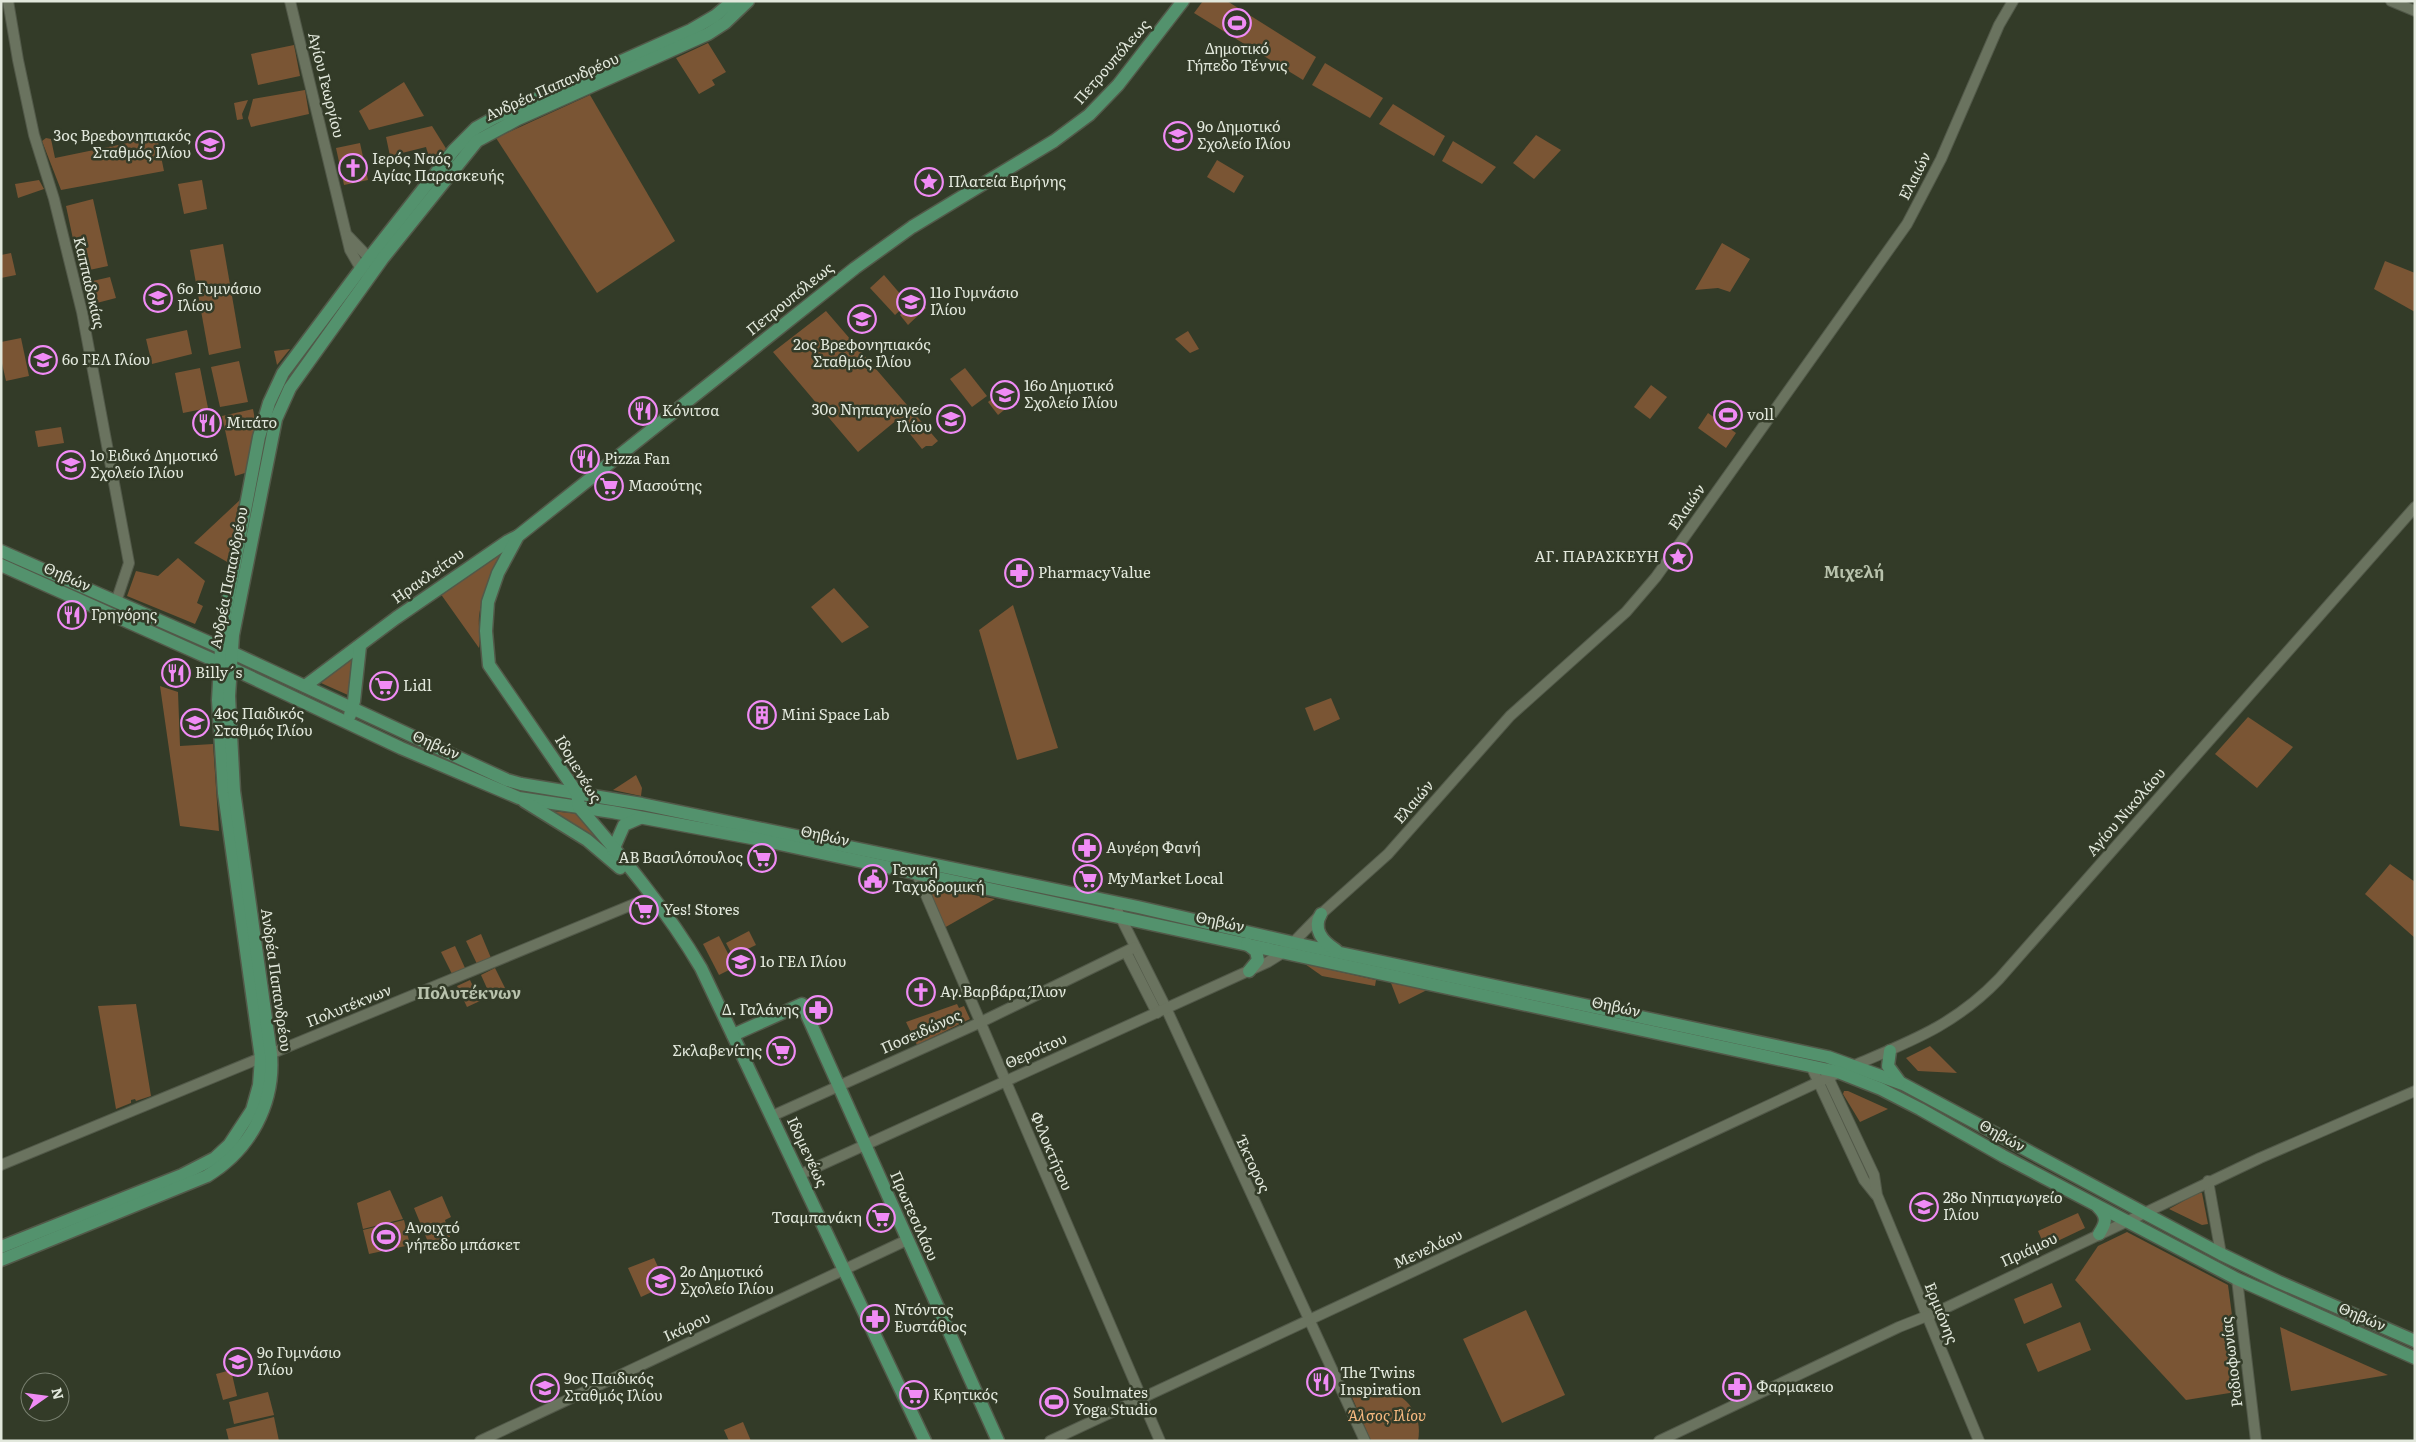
<svg xmlns="http://www.w3.org/2000/svg" width="2416" height="1442" font-family="Literata,serif">
  <style>
    .green { fill: #7a5534 }
    .lines { fill: none; stroke-linecap: round; stroke-linejoin: round }
    .minor-casing { stroke: #525949; stroke-width: 12 }
    .major-casing { stroke: #525949; stroke-width: 15 }
    .minor { stroke: #6a735f; stroke-width: 10 }
    .major { stroke: #53926d; stroke-width: 12 }
    .labels { text-anchor: middle; stroke-width: 5; stroke-linejoin: round; paint-order: stroke }
    .poi-label { font-size: 15px; fill: #e2e8dc; stroke: #333b28; text-anchor: start }
    .street-label { font-size: 15px; fill: #e2e8dc; stroke: #333b28 }
    .park-label { font-size: 15px; font-style: italic; fill: #fabb82; stroke: #333b28 }
    .neighbourhood-label { font-size: 16px; font-weight: bold; fill: #b8c2ac; stroke: #333b28 }
  </style>
  <rect width="100%" height="100%" fill="#333b28"/>
  <g class="green">
    <polygon points="1203,1 1227,1 1316,57 1303,80 1194,13"/>
    <polygon points="708,43 726,72 712,80 715,85 699,94 676,58"/>
    <polygon points="294,45 300,76 258,85 251,54"/>
    <polygon points="1325,63 1383,98 1370,118 1312,85"/>
    <polygon points="404,82 424,116 369,130 359,111"/>
    <polygon points="305,90 309,114 251,127 248,118 253,99"/>
    <polygon points="590,95 675,241 597,293 496,138"/>
    <polygon points="248,100 242,114 243,119 237,120 234,103"/>
    <polygon points="1393,104 1445,136 1434,156 1379,124"/>
    <polygon points="432,126 447,150 437,163 431,165 426,147 390,156 386,137"/>
    <polygon points="1536,135 1561,150 1534,179 1513,163"/>
    <polygon points="157,137 164,171 61,190 42,141 46,138 51,139 55,158"/>
    <polygon points="1453,141 1496,167 1482,184 1442,161"/>
    <polygon points="360,143 368,180 344,185 336,148"/>
    <polygon points="1217,160 1244,176 1234,193 1207,177"/>
    <polygon points="39,180 44,189 18,198 15,184"/>
    <polygon points="202,180 207,209 184,214 178,184"/>
    <polygon points="93,199 108,266 80,272 66,206"/>
    <polygon points="1722,243 1750,259 1730,292 1718,288 1695,290"/>
    <polygon points="223,244 241,348 209,355 190,250"/>
    <polygon points="11,253 16,275 1,278 1,255"/>
    <polygon points="2385,261 2415,273 2415,312 2374,289"/>
    <polygon points="884,275 908,303 895,315 870,288"/>
    <polygon points="110,277 116,298 89,305 84,283"/>
    <polygon points="917,299 926,308 908,325 900,315"/>
    <polygon points="826,311 938,441 932,446 926,446 922,449 898,419 858,452 773,352"/>
    <polygon points="187,330 192,354 152,364 146,339"/>
    <polygon points="1188,331 1199,349 1190,353 1175,339"/>
    <polygon points="21,338 29,376 6,381 1,359 1,342"/>
    <polygon points="290,349 277,365 274,351"/>
    <polygon points="239,361 248,402 220,407 211,367"/>
    <polygon points="200,368 208,408 183,413 175,373"/>
    <polygon points="965,368 987,396 972,407 950,379"/>
    <polygon points="1651,385 1667,397 1650,419 1634,407"/>
    <polygon points="999,393 1009,406 998,415 988,402"/>
    <polygon points="1722,401 1742,416 1734,428 1713,413"/>
    <polygon points="253,409 256,425 245,473 235,476 222,416"/>
    <polygon points="1708,413 1736,433 1726,448 1698,428"/>
    <polygon points="61,427 64,443 38,447 35,431"/>
    <polygon points="241,499 229,563 194,543"/>
    <path d="M504 550C493 571 482 592 479 616 478 627 481 638 479 648L440 593Z"/>
    <polygon points="178,558 205,581 197,603 203,606 195,624 127,596 136,571 158,576"/>
    <polygon points="834,588 869,627 842,643 811,607"/>
    <polygon points="1013,605 1058,748 1017,760 979,630"/>
    <polygon points="352,657 348,695 321,683"/>
    <polygon points="160,686 178,692 180,746 213,744 219,831 180,826"/>
    <polygon points="1331,698 1340,719 1314,731 1305,708"/>
    <polygon points="2248,717 2293,747 2257,788 2215,754"/>
    <polygon points="636,775 642,788 641,796 613,790"/>
    <polygon points="551,811 580,814 598,842"/>
    <polygon points="2390,864 2415,882 2415,938 2365,894"/>
    <polygon points="927,886 995,899 944,928"/>
    <polygon points="749,931 756,945 733,956 726,943"/>
    <polygon points="481,934 491,958 477,964 466,941"/>
    <polygon points="719,936 735,967 719,975 703,944"/>
    <polygon points="455,946 465,968 452,974 441,952"/>
    <polygon points="1305,964 1376,980 1375,986 1322,976"/>
    <polygon points="495,968 505,988 490,995 481,975"/>
    <polygon points="470,980 480,1001 467,1007 457,986"/>
    <polygon points="1391,983 1427,990 1399,1004"/>
    <polygon points="136,1004 151,1096 136,1101 135,1099 131,1100 131,1103 116,1109 98,1006"/>
    <polygon points="957,1004 959,1008 964,1006 970,1019 917,1045 906,1022"/>
    <polygon points="1930,1046 1957,1073 1918,1071 1906,1058"/>
    <polygon points="1844,1091 1848,1091 1888,1109 1860,1122 1843,1094"/>
    <polygon points="390,1190 403,1219 363,1229 357,1203"/>
    <polygon points="2198,1193 2202,1193 2208,1224 2202,1225 2169,1209"/>
    <polygon points="442,1196 451,1217 445,1220 450,1237 428,1242 414,1208"/>
    <polygon points="2078,1213 2085,1228 2045,1247 2038,1231"/>
    <polygon points="404,1220 410,1245 369,1254 363,1230"/>
    <polygon points="2127,1232 2228,1285 2242,1391 2186,1400 2075,1280 2098,1246"/>
    <polygon points="654,1258 664,1280 653,1285 656,1290 641,1297 628,1268"/>
    <polygon points="2052,1283 2062,1307 2024,1324 2014,1299"/>
    <polygon points="1526,1310 1565,1395 1502,1423 1463,1339"/>
    <polygon points="2080,1322 2091,1350 2038,1372 2026,1344"/>
    <polygon points="2280,1327 2388,1375 2291,1391"/>
    <polygon points="231,1370 237,1396 223,1400 216,1374"/>
    <path d="M1384 1386C1407 1398 1423 1413 1418 1441H1371L1348 1388Z"/>
    <polygon points="268,1392 274,1415 234,1424 229,1402"/>
    <polygon points="274,1417 279,1441 229,1441 226,1429"/>
    <polygon points="743,1422 751,1441 729,1441 724,1430"/>
  </g>
  <g class="lines">
    <defs>
      <g id="minor">
        <polyline points="8,1 18,60 34,135 54,199 82,312 129,563 116,602"/>
        <polyline points="290,1 350,250 361,269 366,273"/>
        <polyline points="2391,1 2415,11"/>
        <polyline points="348,236 373,262"/>
        <polyline points="916,872 1160,1441"/>
        <polyline points="1118,912 1166,1008 1365,1441"/>
        <polyline points="1126,952 1157,1013"/>
        <polyline points="1811,1066 1864,1180 1876,1195"/>
        <polyline points="1826,1073 1874,1175 1877,1195 1979,1441"/>
        <polyline points="772,1116 979,1023 1135,947"/>
        <polyline points="1,1165 651,897"/>
        <polyline points="799,1175 1268,962 1284,952 1321,914 1388,854 1510,716 1626,612 1656,577 1907,224 1941,159 1999,25 2013,1"/>
        <polyline points="2208,1181 2221,1254"/>
        <polyline points="2237,1279 2256,1441"/>
        <polyline points="480,1441 907,1240"/>
        <path d="M1050 1441 1855 1065C1911 1041 1955 1025 1999 979L2415 507"/>
        <polyline points="1659,1441 1899,1327 1937,1312 2260,1158 2415,1091"/>
      </g>
      <g id="major">
        <polyline points="1,551 231,652 507,780 521,784 642,804 1138,907 1303,945 1828,1057 1903,1084 2221,1254 2279,1282 2415,1341"/>
        <polyline points="1,565 229,667 401,748 519,798 612,812 757,839 1838,1072 1881,1089 1920,1109 2003,1156 2237,1279 2415,1358"/>
        <polyline points="305,686 396,618 508,541 518,536"/>
        <polyline points="350,715 354,701 360,646"/>
        <polyline points="524,801 587,840 620,868"/>
        <polyline points="613,850 624,825 640,818"/>
        <path d="M1321 914C1312 929 1323 942 1336 950"/>
        <polyline points="1247,944 1256,951 1258,960 1249,971"/>
        <polyline points="733,1035 802,1004 998,1441"/>
        <polyline points="1890,1051 1888,1066 1899,1081"/>
        <path d="M2098 1207C2108 1217 2106 1223 2099 1234"/>
        <polyline points="1,1247 182,1175 215,1158 229,1145 252,1110 259,1085 261,1058 224,793 218,700 222,631 259,437 269,403 283,373 369,258 454,150 476,128 494,118 691,30 715,16 733,1"/>
        <path d="M1 1260 207 1176C250 1150 275 1104 271 1054L234 791 229 696 233 635 276 419 290 388 383 258 477 141 518 119 708 34 725 23 748 1"/>
        <path d="M925 1441 701 968C667 910 622 857 579 807L577 793 489 665 486 631 488 602 498 573 518 536 855 268 912 227 1054 141 1089 115 1118 85 1183 1"/>
      </g>
    </defs>
    <use href="#minor" class="minor-casing"/>
    <use href="#major" class="major-casing"/>
    <use href="#minor" class="minor"/>
    <use href="#major" class="major"/>
  </g>
  <defs>
    <symbol id="stadium-ring" viewBox="-11 -11 22 22"><circle r="9.5" fill="#333b28" stroke="#f08bf5" stroke-width="1.5"/><path d="M0-5a6.5 5 0 1 0 0 10a6.5 5 0 1 0 0-10ZM-3.5-1.8h7v3.6h-7Z" fill="#f08bf5"/></symbol>
    <symbol id="school-ring" viewBox="-11 -11 22 22"><circle r="9.5" fill="#333b28" stroke="#f08bf5" stroke-width="1.5"/><path d="M0-5L7-2L0 1L-7-2ZM-4 1L0 2.5L4 1V4Q0 6-4 4Z" fill="#f08bf5"/></symbol>
    <symbol id="church-ring" viewBox="-11 -11 22 22"><circle r="9.5" fill="#333b28" stroke="#f08bf5" stroke-width="1.5"/><path d="M-1.2-6h2.4v3.5h3.3v2.4h-3.3V6h-2.4V-.1h-3.3v-2.4h3.3Z" fill="#f08bf5"/></symbol>
    <symbol id="sight-ring" viewBox="-11 -11 22 22"><circle r="9.5" fill="#333b28" stroke="#f08bf5" stroke-width="1.5"/><path d="M0-6L1.8-2.2L6-1.7L2.9 1.2L3.7 5.4L0 3.3L-3.7 5.4L-2.9 1.2L-6-1.7L-1.8-2.2Z" fill="#f08bf5"/></symbol>
    <symbol id="restaurant-ring" viewBox="-11 -11 22 22"><circle r="9.5" fill="#333b28" stroke="#f08bf5" stroke-width="1.5"/><path d="M-5-6h1v4h1v-4h1v4h1v-4h1v5L-1.5 .5V6h-2V.5L-5-1ZM5-6V6H3V1.5H1.5Q1.5-4 5-6Z" fill="#f08bf5"/></symbol>
    <symbol id="supermarket-ring" viewBox="-11 -11 22 22"><circle r="9.5" fill="#333b28" stroke="#f08bf5" stroke-width="1.5"/><path d="M-6-5.5h2.5l.6 2H6L4.5 2H-2.5L-4.4-4H-6ZM-1.5 3.2a1.3 1.3 0 1 0 .1 0ZM3 3.2a1.3 1.3 0 1 0 .1 0Z" fill="#f08bf5"/></symbol>
    <symbol id="pharmacy-ring" viewBox="-11 -11 22 22"><circle r="9.5" fill="#333b28" stroke="#f08bf5" stroke-width="1.5"/><path d="M-2-6h4v4h4v4h-4v4h-4v-4h-4v-4h4Z" fill="#f08bf5"/></symbol>
    <symbol id="building-ring" viewBox="-11 -11 22 22"><circle r="9.5" fill="#333b28" stroke="#f08bf5" stroke-width="1.5"/><path d="M-4-6H4V6H1V3H-1V6H-4ZM-2.5-4.3h1.7v1.8h-1.7ZM.8-4.3h1.7v1.8H.8ZM-2.5-1h1.7V.8h-1.7ZM.8-1h1.7V.8H.8Z" fill="#f08bf5"/></symbol>
    <symbol id="civic-ring" viewBox="-11 -11 22 22"><circle r="9.5" fill="#333b28" stroke="#f08bf5" stroke-width="1.5"/><path d="M-.6-6.5H3V-4.5H.6V-3L4-1V1h2V6H-6V1h2V-1L-.6-3ZM-1.2 2.5V6h2.4V2.5Z" fill="#f08bf5"/></symbol>
  </defs>
  <g fill-rule="evenodd">
    <use href="#stadium-ring" x="1221" y="7" width="32" height="32"/>
    <use href="#school-ring" x="1162" y="120" width="32" height="32"/>
    <use href="#school-ring" x="194" y="129" width="32" height="32"/>
    <use href="#church-ring" x="337" y="152" width="32" height="32"/>
    <use href="#sight-ring" x="913" y="166" width="32" height="32"/>
    <use href="#school-ring" x="142" y="282" width="32" height="32"/>
    <use href="#school-ring" x="895" y="286" width="32" height="32"/>
    <use href="#school-ring" x="846" y="303" width="32" height="32"/>
    <use href="#school-ring" x="27" y="344" width="32" height="32"/>
    <use href="#school-ring" x="989" y="379" width="32" height="32"/>
    <use href="#restaurant-ring" x="627" y="395" width="32" height="32"/>
    <use href="#stadium-ring" x="1712" y="399" width="32" height="32"/>
    <use href="#school-ring" x="935" y="403" width="32" height="32"/>
    <use href="#restaurant-ring" x="191" y="407" width="32" height="32"/>
    <use href="#restaurant-ring" x="569" y="443" width="32" height="32"/>
    <use href="#school-ring" x="55" y="449" width="32" height="32"/>
    <use href="#supermarket-ring" x="593" y="470" width="32" height="32"/>
    <use href="#sight-ring" x="1662" y="541" width="32" height="32"/>
    <use href="#pharmacy-ring" x="1003" y="557" width="32" height="32"/>
    <use href="#restaurant-ring" x="56" y="599" width="32" height="32"/>
    <use href="#restaurant-ring" x="160" y="657" width="32" height="32"/>
    <use href="#supermarket-ring" x="368" y="670" width="32" height="32"/>
    <use href="#building-ring" x="746" y="699" width="32" height="32"/>
    <use href="#school-ring" x="179" y="707" width="32" height="32"/>
    <use href="#pharmacy-ring" x="1071" y="832" width="32" height="32"/>
    <use href="#supermarket-ring" x="746" y="842" width="32" height="32"/>
    <use href="#civic-ring" x="857" y="863" width="32" height="32"/>
    <use href="#supermarket-ring" x="1072" y="863" width="32" height="32"/>
    <use href="#supermarket-ring" x="628" y="894" width="32" height="32"/>
    <use href="#school-ring" x="725" y="946" width="32" height="32"/>
    <use href="#church-ring" x="905" y="976" width="32" height="32"/>
    <use href="#pharmacy-ring" x="802" y="994" width="32" height="32"/>
    <use href="#supermarket-ring" x="765" y="1035" width="32" height="32"/>
    <use href="#school-ring" x="1908" y="1191" width="32" height="32"/>
    <use href="#supermarket-ring" x="865" y="1202" width="32" height="32"/>
    <use href="#stadium-ring" x="370" y="1221" width="32" height="32"/>
    <use href="#school-ring" x="645" y="1265" width="32" height="32"/>
    <use href="#pharmacy-ring" x="859" y="1303" width="32" height="32"/>
    <use href="#school-ring" x="222" y="1346" width="32" height="32"/>
    <use href="#restaurant-ring" x="1305" y="1366" width="32" height="32"/>
    <use href="#pharmacy-ring" x="1721" y="1371" width="32" height="32"/>
    <use href="#school-ring" x="529" y="1372" width="32" height="32"/>
    <use href="#supermarket-ring" x="898" y="1379" width="32" height="32"/>
    <use href="#stadium-ring" x="1038" y="1386" width="32" height="32"/>
  </g>
  <g class="labels">
    <g class="poi-label">
      <text x="1237" y="54" text-anchor="middle">Δημοτικό<tspan x="1237" dy="17">Γήπεδο Τέννις</tspan></text>
      <text x="1197" y="132">9ο Δημοτικό<tspan x="1197" dy="17">Σχολείο Ιλίου</tspan></text>
      <text x="191" y="141" text-anchor="end">3ος Βρεφονηπιακός<tspan x="191" dy="17">Σταθμός Ιλίου</tspan></text>
      <text x="372" y="164">Ιερός Ναός<tspan x="372" dy="17">Αγίας Παρασκευής</tspan></text>
      <text x="948" y="187">Πλατεία Ειρήνης</text>
      <text x="177" y="294">6ο Γυμνάσιο<tspan x="177" dy="17">Ιλίου</tspan></text>
      <text x="930" y="298">11ο Γυμνάσιο<tspan x="930" dy="17">Ιλίου</tspan></text>
      <text x="862" y="350" text-anchor="middle">2ος Βρεφονηπιακός<tspan x="862" dy="17">Σταθμός Ιλίου</tspan></text>
      <text x="62" y="365">6ο ΓΕΛ Ιλίου</text>
      <text x="1024" y="391">16ο Δημοτικό<tspan x="1024" dy="17">Σχολείο Ιλίου</tspan></text>
      <text x="932" y="415" text-anchor="end">30ο Νηπιαγωγείο<tspan x="932" dy="17">Ιλίου</tspan></text>
      <text x="662" y="416">Κόνιτσα</text>
      <text x="1747" y="420">voll</text>
      <text x="226" y="428">Μιτάτο</text>
      <text x="90" y="461">1ο Ειδικό Δημοτικό<tspan x="90" dy="17">Σχολείο Ιλίου</tspan></text>
      <text x="604" y="464">Pizza Fan</text>
      <text x="628" y="491">Μασούτης</text>
      <text x="1659" y="562" text-anchor="end">ΑΓ. ΠΑΡΑΣΚΕΥΗ</text>
      <text x="1038" y="578">PharmacyValue</text>
      <text x="91" y="620">Γρηγόρης</text>
      <text x="195" y="678">Billy´s</text>
      <text x="403" y="691">Lidl</text>
      <text x="214" y="719">4ος Παιδικός<tspan x="214" dy="17">Σταθμός Ιλίου</tspan></text>
      <text x="781" y="720">Mini Space Lab</text>
      <text x="1106" y="853">Αυγέρη Φανή</text>
      <text x="743" y="863" text-anchor="end">ΑΒ Βασιλόπουλος</text>
      <text x="892" y="875">Γενική<tspan x="892" dy="17">Ταχυδρομική</tspan></text>
      <text x="1107" y="884">MyMarket Local</text>
      <text x="663" y="915">Yes! Stores</text>
      <text x="760" y="967">1ο ΓΕΛ Ιλίου</text>
      <text x="940" y="997">Αγ.Βαρβάρα,Ίλιον</text>
      <text x="799" y="1015" text-anchor="end">Δ. Γαλάνης</text>
      <text x="762" y="1056" text-anchor="end">Σκλαβενίτης</text>
      <text x="1943" y="1203">28ο Νηπιαγωγείο<tspan x="1943" dy="17">Ιλίου</tspan></text>
      <text x="862" y="1223" text-anchor="end">Τσαμπανάκη</text>
      <text x="405" y="1233">Ανοιχτό<tspan x="405" dy="17">γήπεδο μπάσκετ</tspan></text>
      <text x="680" y="1277">2ο Δημοτικό<tspan x="680" dy="17">Σχολείο Ιλίου</tspan></text>
      <text x="894" y="1315">Ντόντος<tspan x="894" dy="17">Ευστάθιος</tspan></text>
      <text x="257" y="1358">9ο Γυμνάσιο<tspan x="257" dy="17">Ιλίου</tspan></text>
      <text x="1340" y="1378">The Twins<tspan x="1340" dy="17">Inspiration</tspan></text>
      <text x="564" y="1384">9ος Παιδικός<tspan x="564" dy="17">Σταθμός Ιλίου</tspan></text>
      <text x="1756" y="1392">Φαρμακειο</text>
      <text x="1073" y="1398">Soulmates<tspan x="1073" dy="17">Yoga Studio</tspan></text>
      <text x="933" y="1400">Κρητικός</text>
    </g>
    <g class="street-label">
      <text transform="translate(1112 62) rotate(-49)" y="5">Πετρουπόλεως</text>
      <text transform="translate(326 85) rotate(76)" y="5">Αγίου Γεωργίου</text>
      <text transform="translate(552 87) rotate(-24)" y="5">Ανδρέα Παπανδρέου</text>
      <text transform="translate(1915 176) rotate(-63)" y="5">Ελαιών</text>
      <text transform="translate(89 283) rotate(77)" y="5">Καππαδοκίας</text>
      <text transform="translate(790 299) rotate(-39)" y="5">Πετρουπόλεως</text>
      <text transform="translate(1687 507) rotate(-55)" y="5">Ελαιών</text>
      <text transform="translate(428 576) rotate(-35)" y="5">Ηρακλείτου</text>
      <text transform="translate(67 577) rotate(24)" y="5">Θηβών</text>
      <text transform="translate(229 578) rotate(-79)" y="5">Ανδρέα Παπανδρέου</text>
      <text transform="translate(436 745) rotate(24)" y="5">Θηβών</text>
      <text transform="translate(578 769) rotate(59)" y="5">Ιδομενέως</text>
      <text transform="translate(1414 802) rotate(-49)" y="5">Ελαιών</text>
      <text transform="translate(2126 812) rotate(-49)" y="5">Αγίου Νικολάου</text>
      <text transform="translate(825 836) rotate(12)" y="5">Θηβών</text>
      <text transform="translate(1220 922) rotate(12)" y="5">Θηβών</text>
      <text transform="translate(276 980) rotate(82)" y="5">Ανδρέα Παπανδρέου</text>
      <text transform="translate(349 1006) rotate(-22)" y="5">Πολυτέκνων</text>
      <text transform="translate(1616 1007) rotate(12)" y="5">Θηβών</text>
      <text transform="translate(921 1032) rotate(-24)" y="5">Ποσειδώνος</text>
      <text transform="translate(1036 1051) rotate(-24)" y="5">Θερσίτου</text>
      <text transform="translate(2002 1136) rotate(29)" y="5">Θηβών</text>
      <text transform="translate(1051 1151) rotate(67)" y="5">Φιλοκτήτου</text>
      <text transform="translate(807 1152) rotate(65)" y="5">Ιδομενέως</text>
      <text transform="translate(1253 1165) rotate(65)" y="5">Έκτορος</text>
      <text transform="translate(914 1216) rotate(66)" y="5">Πρωτεσιλάου</text>
      <text transform="translate(1428 1249) rotate(-25)" y="5">Μενελάου</text>
      <text transform="translate(2029 1250) rotate(-25)" y="5">Πριάμου</text>
      <text transform="translate(1941 1313) rotate(68)" y="5">Ερμιόνης</text>
      <text transform="translate(2362 1317) rotate(23)" y="5">Θηβών</text>
      <text transform="translate(687 1327) rotate(-25)" y="5">Ικάρου</text>
      <text transform="translate(2232 1362) rotate(-97)" y="5">Ραδιοφωνίας</text>
    </g>
    <g class="park-label">
      <text x="1387" y="1421">Άλσος Ιλίου</text>
    </g>
    <g class="neighbourhood-label">
      <text x="1854" y="578">Μιχελή</text>
      <text x="469" y="999">Πολυτέκνων</text>
    </g>
  </g>
  <rect width="2416" height="1442" fill="none" stroke="#e2e8dc" stroke-width="5"/>
  <g transform="translate(45 1397) rotate(76)"><circle r="24" fill="#333b28" stroke="#798070"/>
  <path d="M0-4L9 19L0 12L-9 19Z" fill="#f08bf5"/>
  <text y="-8" font-size="14" font-weight="bold" text-anchor="middle" fill="#e2e8dc">N</text>
  </g>
</svg>
